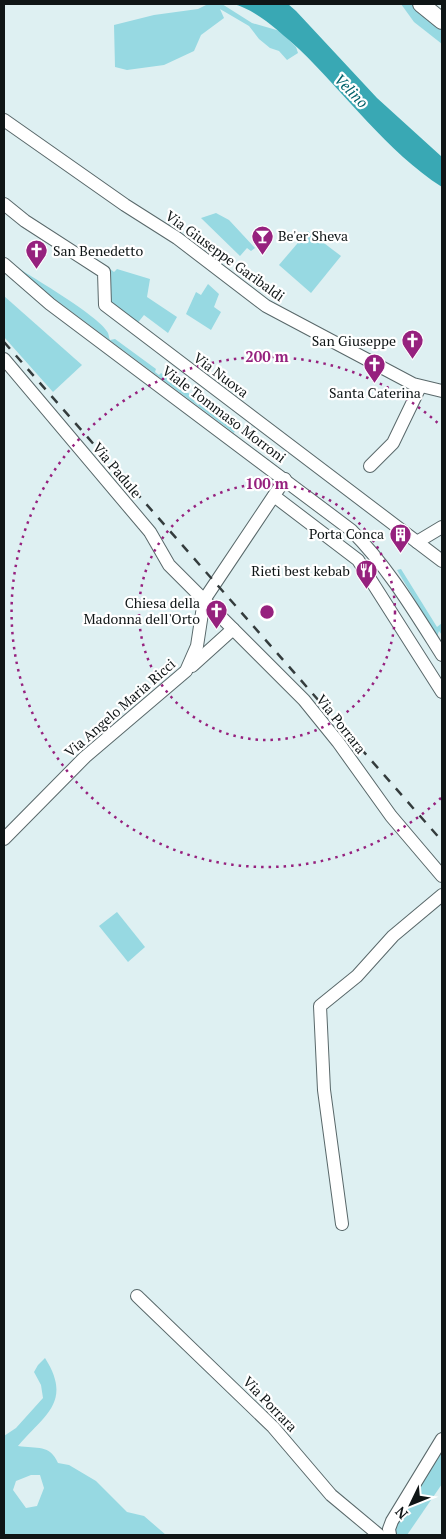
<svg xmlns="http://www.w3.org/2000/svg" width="446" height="1539" font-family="'PT Serif',serif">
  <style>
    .green { fill: #97d9e2; fill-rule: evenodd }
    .water { fill: #39a8b4 }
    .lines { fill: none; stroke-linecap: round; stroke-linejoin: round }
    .minor-casing { stroke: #59686a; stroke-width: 14 }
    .major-casing { stroke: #59686a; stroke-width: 18 }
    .minor { stroke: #fff; stroke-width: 12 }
    .major { stroke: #fff; stroke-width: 16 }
    .rail { stroke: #343c3d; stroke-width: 2.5; stroke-dasharray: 9 9; stroke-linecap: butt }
    .ring { fill: none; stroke: #96217e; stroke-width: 2.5; stroke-dasharray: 2.5 5 }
    .labels { text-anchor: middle; stroke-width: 4.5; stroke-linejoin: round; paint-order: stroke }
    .poi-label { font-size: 14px; fill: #0f1516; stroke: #fff; text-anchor: end }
    .street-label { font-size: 14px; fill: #0f1516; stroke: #fff }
    .water-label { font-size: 15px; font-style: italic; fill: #00626b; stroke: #fff }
    .centre { fill: #96217e; stroke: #fff; stroke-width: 2.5 }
    .ring-label { font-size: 15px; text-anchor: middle; font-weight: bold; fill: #96217e; stroke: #fff; stroke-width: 4.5; stroke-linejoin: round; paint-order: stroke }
  </style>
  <rect width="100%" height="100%" fill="#def0f2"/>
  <g class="green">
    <polygon points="204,4 222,4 252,23 280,31 296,47 298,53 287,60 279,51 270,48 259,39 249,26 220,9 224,18 201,35 194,51 164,65 127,70 115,67 114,25 154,15 198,9 206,5"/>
    <polygon points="401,4 417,4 442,25 442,44 414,22"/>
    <polygon points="216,213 229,220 255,248 251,251 247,248 240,256 201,218"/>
    <polygon points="308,231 341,256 311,293 279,265"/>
    <path d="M15 266C32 277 102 318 108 333 109 336 109 338 110 340L115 339 156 369 155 372 159 375 161 373 195 398 194 401 198 405 202 403 236 428 234 433 13 268Z"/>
    <polygon points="106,266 114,272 117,269 150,279 147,297 177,317 168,333 144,315 136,325 105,305"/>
    <polygon points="208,284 219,294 214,307 221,312 211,330 186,314 196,292 201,295"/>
    <polygon points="4,296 82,365 53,392 4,337"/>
    <polygon points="401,569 437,627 442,623 442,635 439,631 437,637 397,570"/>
    <polygon points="117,912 145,947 128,962 99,926"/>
    <path d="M45 1358C73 1402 44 1415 18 1446 37 1449 50 1444 58 1463L69 1465 96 1481 127 1512 144 1516 166 1535H4V1436L16 1428 43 1398 41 1385 34 1372 38 1365ZM31 1475H40L44 1488 37 1506 26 1508 13 1490 16 1481Z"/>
    <polygon points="442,1443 442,1484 407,1535 394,1535 394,1527"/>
  </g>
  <path class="water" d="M233 4H288L296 11 377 98 442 157V187C387 152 346 94 299 49 282 34 256 9 233 4Z"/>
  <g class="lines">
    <defs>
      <g id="minor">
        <polyline points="4,120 125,205 177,238 266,306 413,384 442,391"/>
        <polyline points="4,204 25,221 104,272 105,305 442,561"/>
        <path d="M4 264 50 304 351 530C388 567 414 611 442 655"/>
        <polyline points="4,359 150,532 169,565 304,700 338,742 391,816 442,876"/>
        <polyline points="370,466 393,443 420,387"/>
        <polyline points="274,496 358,560 442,692"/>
        <polyline points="417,542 442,527"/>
        <polyline points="192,666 233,629"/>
        <polyline points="4,839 85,757 186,671 197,646 204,600 285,479"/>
        <polyline points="342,1224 324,1090 320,1006 357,976 393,936 442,895"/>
        <polyline points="137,1296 273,1427 331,1495 379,1535"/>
        <polyline points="390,1535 389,1529 392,1521 442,1439"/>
      </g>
      <polyline id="major" points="421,4 442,21"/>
    </defs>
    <use href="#minor" class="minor-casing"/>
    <use href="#major" class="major-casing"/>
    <use href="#minor" class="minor"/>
    <use href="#major" class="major"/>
    <polyline class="rail" points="4,342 442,841"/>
  </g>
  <g class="ring">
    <circle cx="267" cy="612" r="128"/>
    <path d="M441 798A255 255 0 1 1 441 426"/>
  </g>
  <defs>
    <symbol id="bar-pin" viewBox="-11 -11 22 30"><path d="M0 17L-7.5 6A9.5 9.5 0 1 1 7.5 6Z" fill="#96217e" stroke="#fff"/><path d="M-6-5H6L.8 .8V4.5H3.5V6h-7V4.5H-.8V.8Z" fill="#fff"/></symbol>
    <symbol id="church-pin" viewBox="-11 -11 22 30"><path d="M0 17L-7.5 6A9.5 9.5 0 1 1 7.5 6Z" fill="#96217e" stroke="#fff"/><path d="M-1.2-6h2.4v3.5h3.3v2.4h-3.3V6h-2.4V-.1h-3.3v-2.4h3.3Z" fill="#fff"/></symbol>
    <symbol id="building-pin" viewBox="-11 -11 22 30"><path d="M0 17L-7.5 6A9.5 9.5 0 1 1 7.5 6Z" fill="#96217e" stroke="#fff"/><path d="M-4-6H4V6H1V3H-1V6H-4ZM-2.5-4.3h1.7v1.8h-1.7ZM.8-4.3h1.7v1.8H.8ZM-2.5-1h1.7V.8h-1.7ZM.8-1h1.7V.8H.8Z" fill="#fff"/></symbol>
    <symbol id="restaurant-pin" viewBox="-11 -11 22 30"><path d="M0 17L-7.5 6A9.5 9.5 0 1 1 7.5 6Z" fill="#96217e" stroke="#fff"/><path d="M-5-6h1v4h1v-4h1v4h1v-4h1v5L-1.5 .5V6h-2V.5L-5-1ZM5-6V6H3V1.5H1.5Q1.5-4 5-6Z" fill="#fff"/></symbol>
  </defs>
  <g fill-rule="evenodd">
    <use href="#bar-pin" x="250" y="224" width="25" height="34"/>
    <use href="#church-pin" x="24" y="238" width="25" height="34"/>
    <use href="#church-pin" x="400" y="328" width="25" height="34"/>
    <use href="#church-pin" x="362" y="352" width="25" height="34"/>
    <use href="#building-pin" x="388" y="522" width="25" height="34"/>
    <use href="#restaurant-pin" x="354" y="558" width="25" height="34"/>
    <use href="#church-pin" x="204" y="598" width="25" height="34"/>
  </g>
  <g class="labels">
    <g class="poi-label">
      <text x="278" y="241" text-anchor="start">Be'er Sheva</text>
      <text x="53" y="256" text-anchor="start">San Benedetto</text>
      <text x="396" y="346">San Giuseppe</text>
      <text x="375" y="398" text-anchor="middle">Santa Caterina</text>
      <text x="384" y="539">Porta Conca</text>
      <text x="350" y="576">Rieti best kebab</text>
      <text x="200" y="608">Chiesa della<tspan x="200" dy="16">Madonna dell'Orto</tspan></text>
    </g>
    <g class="street-label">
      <text transform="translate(225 256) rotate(36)" y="5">Via Giuseppe Garibaldi</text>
      <text transform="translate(221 375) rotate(37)" y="5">Via Nuova</text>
      <text transform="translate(224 414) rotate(37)" y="5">Viale Tommaso Morroni</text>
      <text transform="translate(117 470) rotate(50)" y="5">Via Padule</text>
      <text transform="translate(120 708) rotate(-41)" y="5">Via Angelo Maria Ricci</text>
      <text transform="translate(341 724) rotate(52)" y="5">Via Porrara</text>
      <text transform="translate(270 1404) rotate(46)" y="5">Via Porrara</text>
    </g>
    <g class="water-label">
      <text transform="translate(351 91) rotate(46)" y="5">Velino</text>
    </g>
  </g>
  <circle cx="267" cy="612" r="8" class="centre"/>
  <g class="ring-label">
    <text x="267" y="362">200 m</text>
    <text x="267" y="489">100 m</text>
  </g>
  <rect width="446" height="1539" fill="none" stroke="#0f1516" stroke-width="10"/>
  <g transform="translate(411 1504) rotate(227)" stroke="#ffffff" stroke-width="4" paint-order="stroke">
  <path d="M0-4L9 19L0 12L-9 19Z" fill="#0f1516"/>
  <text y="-8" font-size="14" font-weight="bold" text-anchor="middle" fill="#0f1516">N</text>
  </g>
</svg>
